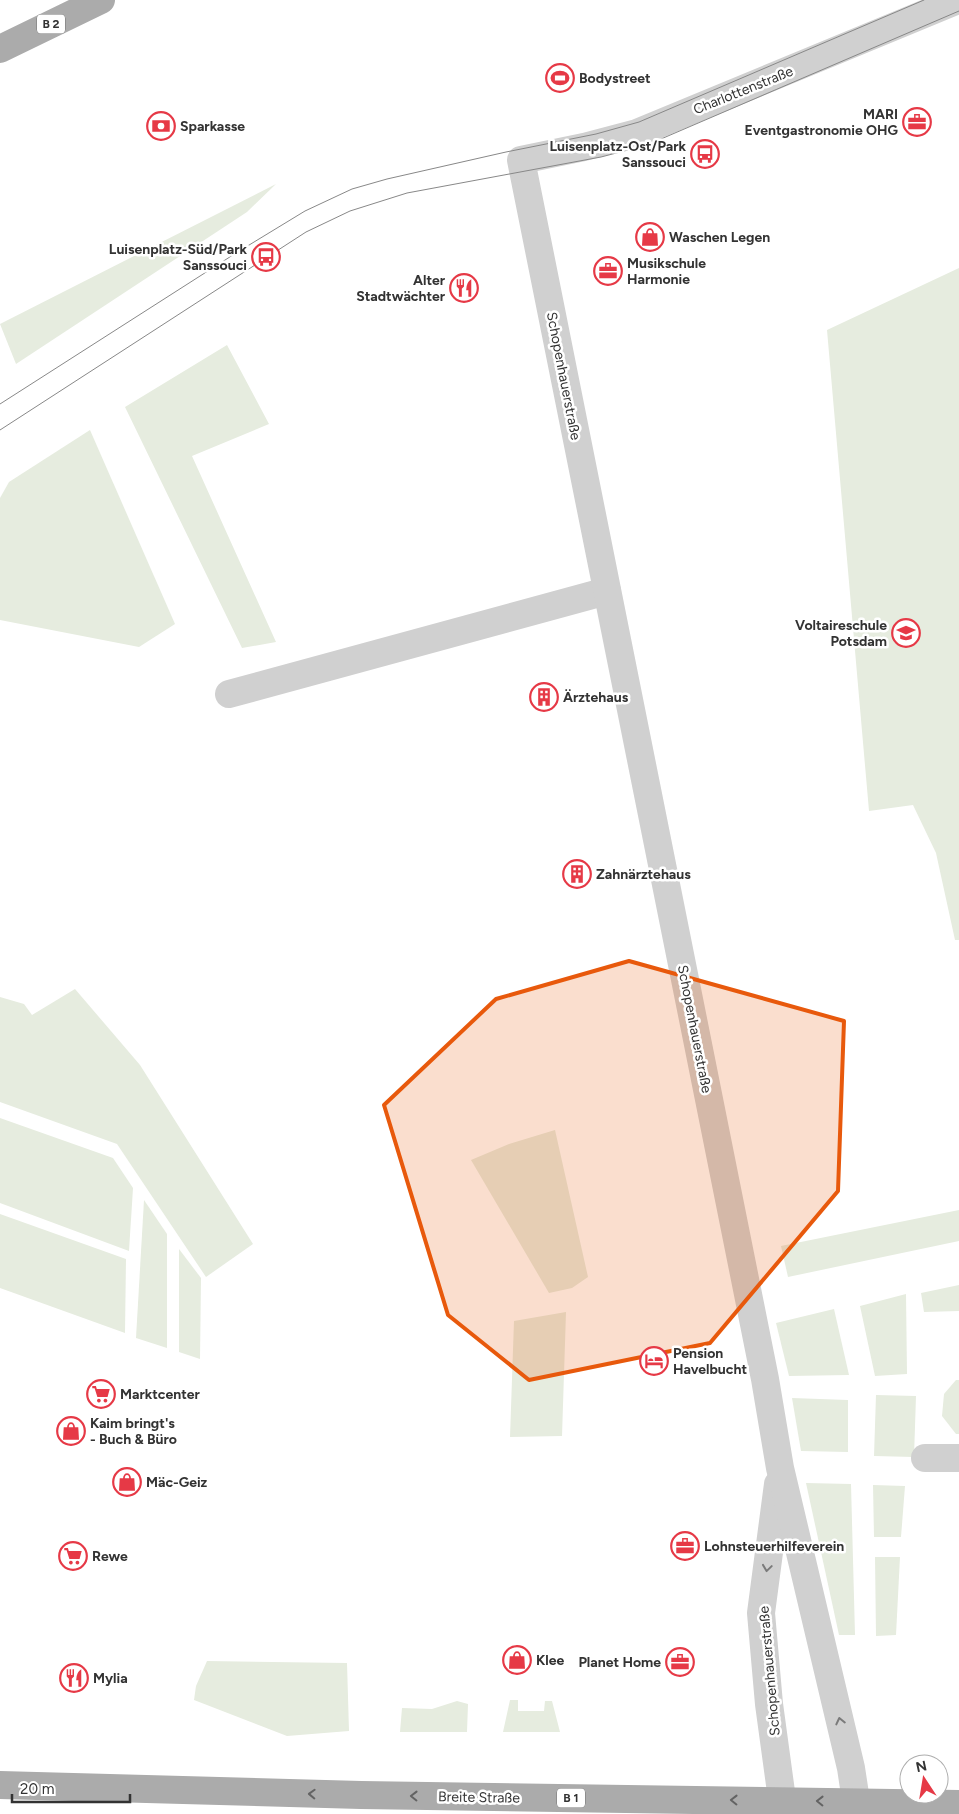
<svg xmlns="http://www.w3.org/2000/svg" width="959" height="1814" font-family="Figtree,sans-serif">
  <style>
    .green { fill: #e6ecdf }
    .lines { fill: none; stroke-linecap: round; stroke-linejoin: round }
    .street { stroke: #d0d0d0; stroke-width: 28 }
    .primary { stroke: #ababab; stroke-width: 28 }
    .tram { stroke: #888; stroke-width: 1 }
    .oneway { stroke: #7a7a7a }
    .oneway2 { stroke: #636363 }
    .marked { fill: #e8590c; fill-opacity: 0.2; stroke: #e8590c; stroke-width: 4; stroke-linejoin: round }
    .labels { text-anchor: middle; stroke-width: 5; stroke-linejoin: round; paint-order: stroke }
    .shield { fill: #fff; stroke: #707070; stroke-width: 1 }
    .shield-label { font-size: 12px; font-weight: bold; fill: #333 }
    .poi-label { font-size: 14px; font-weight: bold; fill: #333; stroke: #fff; text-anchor: start }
    .street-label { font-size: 14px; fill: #333; stroke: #fff }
  </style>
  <rect width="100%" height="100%" fill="#fff"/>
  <g class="green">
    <polygon points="276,184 247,212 16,364 0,324"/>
    <polygon points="959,268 959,940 955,940 936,853 913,805 869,811 827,330"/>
    <polygon points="227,345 269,424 192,456 276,642 242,648 125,407"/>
    <polygon points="90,430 175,624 139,647 0,620 0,498 9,482"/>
    <polygon points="75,989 140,1065 253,1244 206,1277 117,1144 0,1102 0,997 24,1004 32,1015"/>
    <polygon points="0,1118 113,1158 133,1188 129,1251 0,1203"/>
    <polygon points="555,1130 588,1277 572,1288 549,1293 471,1160 509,1144"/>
    <polygon points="144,1200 167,1234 167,1348 136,1338"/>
    <polygon points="959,1210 959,1241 788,1277 781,1246"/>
    <polygon points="0,1214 126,1259 125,1333 0,1288"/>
    <polygon points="179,1249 201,1278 200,1359 179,1352"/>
    <polygon points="959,1285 959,1311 924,1312 921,1293"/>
    <polygon points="906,1294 907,1374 875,1376 860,1306"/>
    <polygon points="834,1309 849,1375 789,1376 776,1323"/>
    <polygon points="566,1312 562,1436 510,1437 514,1321"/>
    <polygon points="956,1380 959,1380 959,1434 956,1434 942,1416 944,1394"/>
    <polygon points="876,1395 916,1396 914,1457 874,1456"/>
    <polygon points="792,1398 848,1400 848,1452 801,1451"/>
    <polygon points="806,1483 851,1484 855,1635 839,1635"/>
    <polygon points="873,1485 905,1486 901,1537 874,1537"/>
    <polygon points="875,1557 900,1557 896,1635 876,1636"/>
    <polygon points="207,1661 347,1663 349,1731 287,1736 194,1700 196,1686"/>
    <polygon points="510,1700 518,1700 518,1711 544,1711 545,1701 552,1701 560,1732 503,1732"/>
    <polygon points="457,1701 468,1704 467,1732 400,1732 402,1708 432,1709"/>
  </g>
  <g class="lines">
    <g class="street">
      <polyline points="229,694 607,591"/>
      <polyline points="925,1458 959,1458"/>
      <polyline points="778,1484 761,1613 769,1704 784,1814"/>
      <polyline points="858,1814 851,1768 780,1468 765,1379 521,160 584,147 637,133 958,0"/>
    </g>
    <g class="primary">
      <polyline points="0,49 101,0"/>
      <polyline points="0,1785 361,1795 959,1804"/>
    </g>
    <g class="tram">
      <polyline points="0,404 236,253 305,211 352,189 387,179 506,152 596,134 639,122 924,0"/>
      <polyline points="0,430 306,232 350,211 407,193 601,157 647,145 959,11"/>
    </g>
  </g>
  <defs><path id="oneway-chevron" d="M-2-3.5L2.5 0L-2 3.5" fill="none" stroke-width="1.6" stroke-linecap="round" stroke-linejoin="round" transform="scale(1.25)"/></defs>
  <g class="oneway">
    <use href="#oneway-chevron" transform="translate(767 1568) rotate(98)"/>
    <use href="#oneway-chevron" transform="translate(840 1721) rotate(-103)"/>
  </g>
  <g class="oneway2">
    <use href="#oneway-chevron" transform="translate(312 1794) rotate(-178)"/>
    <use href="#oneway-chevron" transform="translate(414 1796) rotate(-179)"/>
    <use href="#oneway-chevron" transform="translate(734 1800) rotate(-179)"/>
    <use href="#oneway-chevron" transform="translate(820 1801) rotate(-179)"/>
  </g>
  <path class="marked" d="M629 961 844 1021 838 1191 710 1343 529 1380 448 1315 384 1105 496 999Z"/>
  <defs>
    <symbol id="stadium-ring" viewBox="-11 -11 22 22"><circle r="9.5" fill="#fff" stroke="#e63946" stroke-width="1.5"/><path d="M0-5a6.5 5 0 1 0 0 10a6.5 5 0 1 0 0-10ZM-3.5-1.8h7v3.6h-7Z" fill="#e63946"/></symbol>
    <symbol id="office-ring" viewBox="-11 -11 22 22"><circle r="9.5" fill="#fff" stroke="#e63946" stroke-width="1.5"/><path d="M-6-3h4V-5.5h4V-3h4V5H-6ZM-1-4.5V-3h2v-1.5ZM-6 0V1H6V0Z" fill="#e63946"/></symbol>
    <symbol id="bank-ring" viewBox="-11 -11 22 22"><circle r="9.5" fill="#fff" stroke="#e63946" stroke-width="1.5"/><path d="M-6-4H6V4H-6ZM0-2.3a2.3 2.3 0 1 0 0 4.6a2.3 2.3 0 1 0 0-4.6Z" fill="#e63946"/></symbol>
    <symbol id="bus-ring" viewBox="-11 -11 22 22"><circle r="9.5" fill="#fff" stroke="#e63946" stroke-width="1.5"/><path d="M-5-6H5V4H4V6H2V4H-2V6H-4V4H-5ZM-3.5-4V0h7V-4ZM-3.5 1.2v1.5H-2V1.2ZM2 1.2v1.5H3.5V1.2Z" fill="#e63946"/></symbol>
    <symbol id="shop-ring" viewBox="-11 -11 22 22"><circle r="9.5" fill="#fff" stroke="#e63946" stroke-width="1.5"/><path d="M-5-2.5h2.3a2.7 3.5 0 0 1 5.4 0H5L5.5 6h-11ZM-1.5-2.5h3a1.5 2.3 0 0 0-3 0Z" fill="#e63946"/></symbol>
    <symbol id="restaurant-ring" viewBox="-11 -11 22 22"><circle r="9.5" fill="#fff" stroke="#e63946" stroke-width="1.5"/><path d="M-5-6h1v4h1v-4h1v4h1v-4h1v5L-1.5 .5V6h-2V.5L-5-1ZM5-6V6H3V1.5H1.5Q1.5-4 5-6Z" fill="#e63946"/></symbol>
    <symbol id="school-ring" viewBox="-11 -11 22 22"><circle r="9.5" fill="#fff" stroke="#e63946" stroke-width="1.5"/><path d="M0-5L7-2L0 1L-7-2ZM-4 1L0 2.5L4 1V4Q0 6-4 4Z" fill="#e63946"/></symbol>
    <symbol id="building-ring" viewBox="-11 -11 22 22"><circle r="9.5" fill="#fff" stroke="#e63946" stroke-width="1.5"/><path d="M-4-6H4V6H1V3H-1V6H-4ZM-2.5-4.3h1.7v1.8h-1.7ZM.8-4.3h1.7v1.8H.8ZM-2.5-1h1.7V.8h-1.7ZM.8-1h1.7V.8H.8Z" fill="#e63946"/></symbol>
    <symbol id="hotel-ring" viewBox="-11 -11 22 22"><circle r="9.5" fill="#fff" stroke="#e63946" stroke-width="1.5"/><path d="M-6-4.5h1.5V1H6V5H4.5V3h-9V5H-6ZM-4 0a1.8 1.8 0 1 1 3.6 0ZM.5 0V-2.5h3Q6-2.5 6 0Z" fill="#e63946"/></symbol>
    <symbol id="supermarket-ring" viewBox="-11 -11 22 22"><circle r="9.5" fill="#fff" stroke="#e63946" stroke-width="1.5"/><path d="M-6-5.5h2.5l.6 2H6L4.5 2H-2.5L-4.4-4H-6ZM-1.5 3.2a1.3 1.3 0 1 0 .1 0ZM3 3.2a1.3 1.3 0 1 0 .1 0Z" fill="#e63946"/></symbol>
  </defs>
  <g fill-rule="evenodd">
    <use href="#stadium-ring" x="544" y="62" width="32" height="32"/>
    <use href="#office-ring" x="901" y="106" width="32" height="32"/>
    <use href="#bank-ring" x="145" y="110" width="32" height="32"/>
    <use href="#bus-ring" x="689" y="138" width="32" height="32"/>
    <use href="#shop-ring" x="634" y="221" width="32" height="32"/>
    <use href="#bus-ring" x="250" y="241" width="32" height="32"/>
    <use href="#office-ring" x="592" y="255" width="32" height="32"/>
    <use href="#restaurant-ring" x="448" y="272" width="32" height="32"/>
    <use href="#school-ring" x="890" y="617" width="32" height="32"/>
    <use href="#building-ring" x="528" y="681" width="32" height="32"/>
    <use href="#building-ring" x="561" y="858" width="32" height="32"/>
    <use href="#hotel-ring" x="638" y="1345" width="32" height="32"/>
    <use href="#supermarket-ring" x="85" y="1378" width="32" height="32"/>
    <use href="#shop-ring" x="55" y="1415" width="32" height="32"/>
    <use href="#shop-ring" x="111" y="1466" width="32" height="32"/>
    <use href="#office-ring" x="669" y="1530" width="32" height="32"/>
    <use href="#supermarket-ring" x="57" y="1540" width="32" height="32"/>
    <use href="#shop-ring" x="501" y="1644" width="32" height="32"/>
    <use href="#office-ring" x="664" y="1646" width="32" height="32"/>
    <use href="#restaurant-ring" x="58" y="1662" width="32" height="32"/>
  </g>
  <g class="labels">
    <g class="shield">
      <rect x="37" y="14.5" width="28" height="19" rx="4"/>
      <rect x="557" y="1788.5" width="28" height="19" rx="4"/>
    </g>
    <g class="shield-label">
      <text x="51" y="28">B 2</text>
      <text x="571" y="1802">B 1</text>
    </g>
    <g class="poi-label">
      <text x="579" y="83">Bodystreet</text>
      <text x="898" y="119" text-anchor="end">MARI<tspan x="898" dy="16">Eventgastronomie OHG</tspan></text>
      <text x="180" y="131">Sparkasse</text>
      <text x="686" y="151" text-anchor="end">Luisenplatz-Ost/Park<tspan x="686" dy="16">Sanssouci</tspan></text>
      <text x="669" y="242">Waschen Legen</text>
      <text x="247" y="254" text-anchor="end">Luisenplatz-Süd/Park<tspan x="247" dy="16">Sanssouci</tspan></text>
      <text x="627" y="268">Musikschule<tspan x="627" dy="16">Harmonie</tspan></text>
      <text x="445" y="285" text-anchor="end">Alter<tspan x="445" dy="16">Stadtwächter</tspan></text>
      <text x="887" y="630" text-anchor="end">Voltaireschule<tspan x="887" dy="16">Potsdam</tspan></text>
      <text x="563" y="702">Ärztehaus</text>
      <text x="596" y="879">Zahnärztehaus</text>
      <text x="673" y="1358">Pension<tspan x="673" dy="16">Havelbucht</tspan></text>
      <text x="120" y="1399">Marktcenter</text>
      <text x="90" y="1428">Kaim bringt's<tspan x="90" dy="16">- Buch &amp; Büro</tspan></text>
      <text x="146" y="1487">Mäc-Geiz</text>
      <text x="704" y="1551">Lohnsteuerhilfeverein</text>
      <text x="92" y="1561">Rewe</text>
      <text x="536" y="1665">Klee</text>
      <text x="661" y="1667" text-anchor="end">Planet Home</text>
      <text x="93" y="1683">Mylia</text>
    </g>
    <g class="street-label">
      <text transform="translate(743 90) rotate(-22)" y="5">Charlottenstraße</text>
      <text transform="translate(564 376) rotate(79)" y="5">Schopenhauerstraße</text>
      <text transform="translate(695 1029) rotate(79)" y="5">Schopenhauerstraße</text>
      <text transform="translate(769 1671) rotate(-95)" y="5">Schopenhauerstraße</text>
      <text transform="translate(479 1797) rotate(1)" y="5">Breite Straße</text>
    </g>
  </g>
  <g transform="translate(924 1779) rotate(348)"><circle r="24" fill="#ffffff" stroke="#adadad"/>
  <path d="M0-4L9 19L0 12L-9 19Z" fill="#e63946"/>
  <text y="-8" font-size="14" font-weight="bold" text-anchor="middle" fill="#333333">N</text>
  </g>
  <path d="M12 1794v8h118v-8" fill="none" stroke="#333333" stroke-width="2.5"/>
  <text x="20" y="1794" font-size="15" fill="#333333" stroke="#ffffff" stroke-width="4" paint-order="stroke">20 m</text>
</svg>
